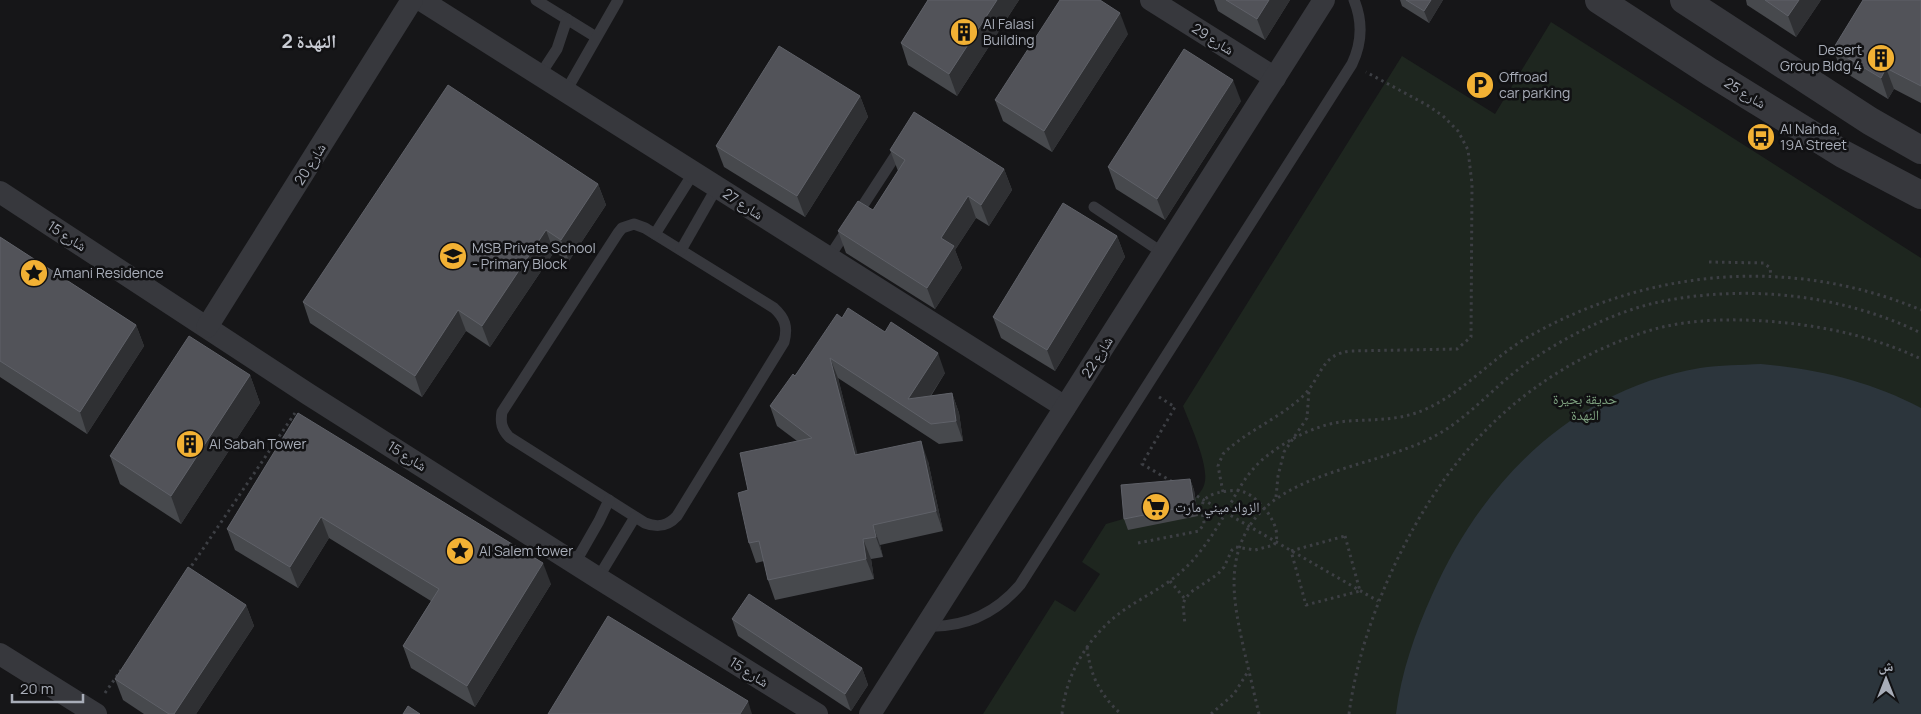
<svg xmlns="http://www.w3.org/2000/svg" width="1921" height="714" font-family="Manrope,'Noto Naskh Arabic',sans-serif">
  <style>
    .green { fill: #1e261f }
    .water { fill: #2c353c }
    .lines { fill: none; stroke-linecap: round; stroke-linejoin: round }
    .path { stroke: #3d3f44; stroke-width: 3; stroke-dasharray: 2.5 4; stroke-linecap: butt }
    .service { stroke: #37383d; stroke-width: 11 }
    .minor { stroke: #37383d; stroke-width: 22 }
    .tertiary { stroke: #37383d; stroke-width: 28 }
    .wall { fill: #47494d }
    .shaded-wall { fill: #2f3033 }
    .building { fill: #525359; stroke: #5f6168 }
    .labels { text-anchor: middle; stroke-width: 5; stroke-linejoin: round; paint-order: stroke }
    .poi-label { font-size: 14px; fill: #a8adb8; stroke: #111113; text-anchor: start }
    .street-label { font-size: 14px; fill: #a8adb8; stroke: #111113 }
    .park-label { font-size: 14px; fill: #7fa381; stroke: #111113 }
    .district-label { font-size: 19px; font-weight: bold; fill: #c9ccd4; stroke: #111113 }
  </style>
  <rect width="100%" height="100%" fill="#161618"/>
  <path class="green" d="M1551 22 1921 258V714H983L1055 600 1075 612 1100 574 1082 562 1106 524 1195 498C1200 493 1204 488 1205 481 1208 463 1190 424 1183 406L1402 56 1495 114Z"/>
  <path class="water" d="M1761 364C1818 369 1870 381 1921 408V714H1396C1401 673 1415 633 1432 595 1483 480 1573 390 1700 368 1720 365 1741 365 1761 364Z"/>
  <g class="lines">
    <g class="path">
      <polyline points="1709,262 1764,263 1770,268 1771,276"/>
      <polyline points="1159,397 1175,407 1142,464 1173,482"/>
      <path d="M1223 492 1218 466 1223 454C1246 431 1279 419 1303 396 1322 378 1320 354 1351 351L1457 349 1471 337 1472 184 1468 150 1458 131 1443 116 1427 105 1366 72"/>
      <polyline points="1197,496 1378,601"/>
      <polyline points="1276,497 1278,476 1284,452 1307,418 1309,390"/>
      <polygon points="1345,536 1360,591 1306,605 1291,551"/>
      <path d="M1138 543 1199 531 1204 524C1204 517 1200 511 1202 505 1204 498 1210 495 1217 493 1225 491 1236 489 1244 492 1260 498 1285 529 1274 545L1255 550 1236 547 1232 550 1224 567 1218 574 1191 592 1185 599 1183 604 1185 625"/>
      <polyline points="188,571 295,413"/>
      <polyline points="1170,581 1185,599"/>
      <path d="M1087 647C1090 675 1100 695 1121 714"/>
      <polyline points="105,693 121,670"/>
      <path d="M1062 714C1066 672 1090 634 1124 610 1143 597 1164 587 1181 572 1199 556 1213 535 1225 514 1237 492 1247 471 1268 455 1290 438 1320 423 1349 421 1377 419 1399 421 1426 409 1464 392 1492 358 1528 337 1648 268 1793 256 1921 310"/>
      <polyline points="1211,714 1234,694 1249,670"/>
      <path d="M1259 714C1254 693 1249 671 1244 650 1235 608 1225 566 1249 527 1283 471 1380 466 1435 436 1470 417 1495 385 1527 363 1567 336 1613 312 1659 302 1746 284 1841 294 1921 333"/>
      <path d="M1349 714C1356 661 1373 611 1396 562 1441 468 1502 397 1597 351 1621 340 1646 330 1672 325 1710 318 1749 319 1787 323 1834 328 1879 339 1921 359"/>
    </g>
    <g class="service">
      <polyline points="536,0 596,37"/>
      <polyline points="540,75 557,49 567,19"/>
      <polyline points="566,91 618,0"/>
      <polyline points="1094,207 1163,253"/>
      <path d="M634 224 645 228 774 308C785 318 788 327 784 342L677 516C668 526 658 528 645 523L509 437C502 429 500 423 502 412L618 233 622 228Z"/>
      <polyline points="655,234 694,172"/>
      <polyline points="681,250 717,187"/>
      <polyline points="828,259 901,147"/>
      <polyline points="575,563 599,521 609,500"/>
      <polyline points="598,578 635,517"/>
      <path d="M926 626C964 628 995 614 1020 585L1352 64C1362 43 1363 22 1354 0"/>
    </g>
    <g class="minor">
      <polyline points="421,0 1065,407"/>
      <polyline points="1151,0 1275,78"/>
      <polyline points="0,192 308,394 598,578 817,714"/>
      <polyline points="207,327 412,0"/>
      <polyline points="0,654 96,714"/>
      <polyline points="870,714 1324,0"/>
    </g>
    <g class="tertiary">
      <polyline points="1599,0 1710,72 1843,154 1921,195"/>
      <polyline points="1684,0 1870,121 1921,150"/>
    </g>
  </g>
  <g class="wall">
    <polygon points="928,0 1019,0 957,96 908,65 901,43"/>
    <polygon points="1214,0 1290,0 1265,40 1218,11"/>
    <polygon points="1400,0 1443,0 1429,23 1402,6"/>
    <polygon points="1746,0 1821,0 1796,37 1747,5"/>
    <polygon points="1921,0 1921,103 1894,89 1888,99 1841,70 1833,49"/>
    <polygon points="1128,34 1052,152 1003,121 995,100"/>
    <polygon points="860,96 868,117 805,217 724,167 716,146"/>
    <polygon points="1241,101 1165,220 1116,189 1108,167"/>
    <polygon points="890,150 1004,169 1012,190 989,226 976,218 955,250 962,268 935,309 846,253 838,231 873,210 898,171"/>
    <polygon points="598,184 606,205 569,261 554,252 490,347 466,331 422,397 310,323 303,302"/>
    <polygon points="1117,236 1125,257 1055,371 1001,338 993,317"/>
    <polygon points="0,237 136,325 144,346 87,434 0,377"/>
    <polygon points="842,318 885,332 945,373 931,396 952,393 959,413 963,441 939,444 838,378 857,454 928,461 943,531 880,545 883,557 871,559 874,579 775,600 768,580 764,561 756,563 749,543 748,490 797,441 777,426 770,406"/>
    <polygon points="250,375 260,403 181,524 120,484 110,456"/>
    <polygon points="298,413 551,584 475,707 411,668 403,646 431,601 329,538 298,588 235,550 227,529"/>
    <polygon points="1190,479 1194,490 1198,516 1128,530 1124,519"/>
    <polygon points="246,605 254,626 196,714 144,714 123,700 115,679"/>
    <polygon points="732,619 862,668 868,685 851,711 738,636"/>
  </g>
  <g class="shaded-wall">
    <polygon points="997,0 1019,0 957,96 949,74"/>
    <polygon points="1269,0 1290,0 1265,40 1257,19"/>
    <polygon points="1431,0 1443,0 1429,23 1424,11"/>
    <polygon points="1799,0 1821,0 1796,37 1788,16"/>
    <polygon points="1120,13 1128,34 1052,152 1044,131"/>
    <polygon points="1886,68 1894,89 1888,99 1881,78"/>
    <polygon points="1233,80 1241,101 1165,220 1157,199"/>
    <polygon points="860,96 868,117 805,217 797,196"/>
    <polygon points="1004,169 1012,190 989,226 981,205"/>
    <polygon points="598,184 606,205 569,261 561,240"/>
    <polygon points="968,196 976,218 955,250 962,268 935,309 927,288 941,238"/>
    <polygon points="546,230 554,252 490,347 482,326"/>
    <polygon points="1117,236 1125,257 1055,371 1047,350"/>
    <polygon points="458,310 466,331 422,397 415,376"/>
    <polygon points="136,325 144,346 87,434 80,412"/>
    <polygon points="938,353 945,373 918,415 908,399"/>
    <polygon points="830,358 838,378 863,475 855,455"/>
    <polygon points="250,375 260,403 181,524 171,496"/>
    <polygon points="952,393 959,413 963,441 956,421"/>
    <polygon points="921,441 928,461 943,531 936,511"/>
    <polygon points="1190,479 1194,490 1198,516 1194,505"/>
    <polygon points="321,517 329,538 298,588 290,567"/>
    <polygon points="873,525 880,545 883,557 876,537"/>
    <polygon points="863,539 871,559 874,579 866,559"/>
    <polygon points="543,563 551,584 475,707 467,686"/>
    <polygon points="246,605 254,626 196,714 174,714"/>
    <polygon points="862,668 868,685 851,711 845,694"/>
    <polygon points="748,701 752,714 740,714"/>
  </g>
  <g class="building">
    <polygon points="928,0 997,0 949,74 901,43"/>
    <polygon points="1060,0 1100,0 1120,13 1044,131 995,100"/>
    <polygon points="1226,0 1269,0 1257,19"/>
    <polygon points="1406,0 1431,0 1424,11"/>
    <polygon points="1765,0 1799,0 1788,16"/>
    <polygon points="1863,0 1921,0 1921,86 1886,68 1881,78 1833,49"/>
    <polygon points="779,46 860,96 797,196 716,146"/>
    <polygon points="1184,49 1233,80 1157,199 1108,167"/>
    <polygon points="448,85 598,184 561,240 546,230 482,326 458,310 415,376 303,302"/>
    <polygon points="914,112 1004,169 981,205 968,196 941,238 954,246 927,288 838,231 858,201 873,210 905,160 890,150"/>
    <polygon points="1063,203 1117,236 1047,350 993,317"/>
    <polygon points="0,237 136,325 80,412 0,361"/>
    <polygon points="848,308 885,332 891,322 938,353 908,399 952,393 956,421 931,424 830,358 855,455 921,441 936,511 873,525 876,537 863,539 866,559 768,580 759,541 749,543 738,493 748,490 740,453 812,438 770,406 793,374 795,376 837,314 842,318"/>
    <polygon points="189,336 250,375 171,496 110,456"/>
    <polygon points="298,413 543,563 467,686 403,646 439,589 321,517 290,567 227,529"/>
    <polygon points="1190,479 1194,505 1124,519 1121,485"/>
    <polygon points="188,567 246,605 174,714 169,714 115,679"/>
    <polygon points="749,594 862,668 845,694 732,619"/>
    <polygon points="608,616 748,701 740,714 548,714"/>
    <polygon points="408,706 420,714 403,714"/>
  </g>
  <defs>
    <symbol id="building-disc" viewBox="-11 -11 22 22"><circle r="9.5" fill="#f2b134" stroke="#111113"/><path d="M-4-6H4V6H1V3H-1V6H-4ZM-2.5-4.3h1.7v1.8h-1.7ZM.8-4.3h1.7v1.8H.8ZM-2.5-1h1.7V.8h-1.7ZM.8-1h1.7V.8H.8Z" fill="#111"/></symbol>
    <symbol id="parking-disc" viewBox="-11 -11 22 22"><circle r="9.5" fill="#f2b134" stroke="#111113"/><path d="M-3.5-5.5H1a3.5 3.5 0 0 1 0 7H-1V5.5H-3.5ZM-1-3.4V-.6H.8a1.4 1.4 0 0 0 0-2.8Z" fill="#111"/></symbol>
    <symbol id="bus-disc" viewBox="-11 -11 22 22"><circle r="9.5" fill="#f2b134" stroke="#111113"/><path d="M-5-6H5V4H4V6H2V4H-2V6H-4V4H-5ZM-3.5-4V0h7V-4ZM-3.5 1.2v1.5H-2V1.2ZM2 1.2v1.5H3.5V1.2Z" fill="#111"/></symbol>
    <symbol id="school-disc" viewBox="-11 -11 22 22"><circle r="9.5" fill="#f2b134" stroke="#111113"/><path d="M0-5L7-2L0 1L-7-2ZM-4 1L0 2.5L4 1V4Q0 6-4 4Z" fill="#111"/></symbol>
    <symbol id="sight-disc" viewBox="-11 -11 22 22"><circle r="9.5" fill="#f2b134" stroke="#111113"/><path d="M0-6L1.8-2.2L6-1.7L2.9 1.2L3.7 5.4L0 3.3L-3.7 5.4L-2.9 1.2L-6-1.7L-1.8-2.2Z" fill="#111"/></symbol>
    <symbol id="supermarket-disc" viewBox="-11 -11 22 22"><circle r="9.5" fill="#f2b134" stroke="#111113"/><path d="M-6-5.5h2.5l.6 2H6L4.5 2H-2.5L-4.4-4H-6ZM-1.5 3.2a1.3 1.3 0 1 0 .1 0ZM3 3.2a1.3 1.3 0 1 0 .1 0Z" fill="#111"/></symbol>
  </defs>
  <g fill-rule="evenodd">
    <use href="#building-disc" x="948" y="16" width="32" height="32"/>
    <use href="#building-disc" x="1865" y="42" width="32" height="32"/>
    <use href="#parking-disc" x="1464" y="69" width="32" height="32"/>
    <use href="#bus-disc" x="1745" y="121" width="32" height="32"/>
    <use href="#school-disc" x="437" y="240" width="32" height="32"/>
    <use href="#sight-disc" x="18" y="257" width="32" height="32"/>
    <use href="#building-disc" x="174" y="428" width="32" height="32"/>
    <use href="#supermarket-disc" x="1140" y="491" width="32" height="32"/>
    <use href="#sight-disc" x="444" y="535" width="32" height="32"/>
  </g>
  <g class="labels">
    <g class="poi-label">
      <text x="983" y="29">Al Falasi<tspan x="983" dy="16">Building</tspan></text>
      <text x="1862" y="55" text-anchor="end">Desert<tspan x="1862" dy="16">Group Bldg 4</tspan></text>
      <text x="1499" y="82">Offroad<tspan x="1499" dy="16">car parking</tspan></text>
      <text x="1780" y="134">Al Nahda,<tspan x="1780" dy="16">19A Street</tspan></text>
      <text x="472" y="253">MSB Private School<tspan x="472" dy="16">- Primary Block</tspan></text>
      <text x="53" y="278">Amani Residence</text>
      <text x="209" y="449">Al Sabah Tower</text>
      <text x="1175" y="512">الزواد ميني مارت</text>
      <text x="479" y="556">Al Salem tower</text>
    </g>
    <g class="street-label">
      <text transform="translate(1213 39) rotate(32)" y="5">شارع 29</text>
      <text transform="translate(1745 93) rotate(31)" y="5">شارع 25</text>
      <text transform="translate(310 164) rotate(-58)" y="5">شارع 20</text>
      <text transform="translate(743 204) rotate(33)" y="5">شارع 27</text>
      <text transform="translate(67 236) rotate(33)" y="5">شارع 15</text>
      <text transform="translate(1097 357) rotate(-58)" y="5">شارع 22</text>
      <text transform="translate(407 456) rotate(32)" y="5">شارع 15</text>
      <text transform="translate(749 672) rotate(32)" y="5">شارع 15</text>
    </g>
    <g class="park-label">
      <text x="1585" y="404">حديقة بحيرة<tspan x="1585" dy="16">النهدة</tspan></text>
    </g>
    <g class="district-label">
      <text x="309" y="48">النهدة 2</text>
    </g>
  </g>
  <g transform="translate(1886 679)" stroke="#111113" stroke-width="4" paint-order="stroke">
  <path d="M0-4L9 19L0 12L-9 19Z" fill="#a8adb8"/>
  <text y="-8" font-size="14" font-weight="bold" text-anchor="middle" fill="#a8adb8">ش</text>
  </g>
  <path d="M12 694v8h71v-8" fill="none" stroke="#a8adb8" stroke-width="2.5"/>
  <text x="20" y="694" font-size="15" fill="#a8adb8" stroke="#111113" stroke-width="4" paint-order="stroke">20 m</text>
</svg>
